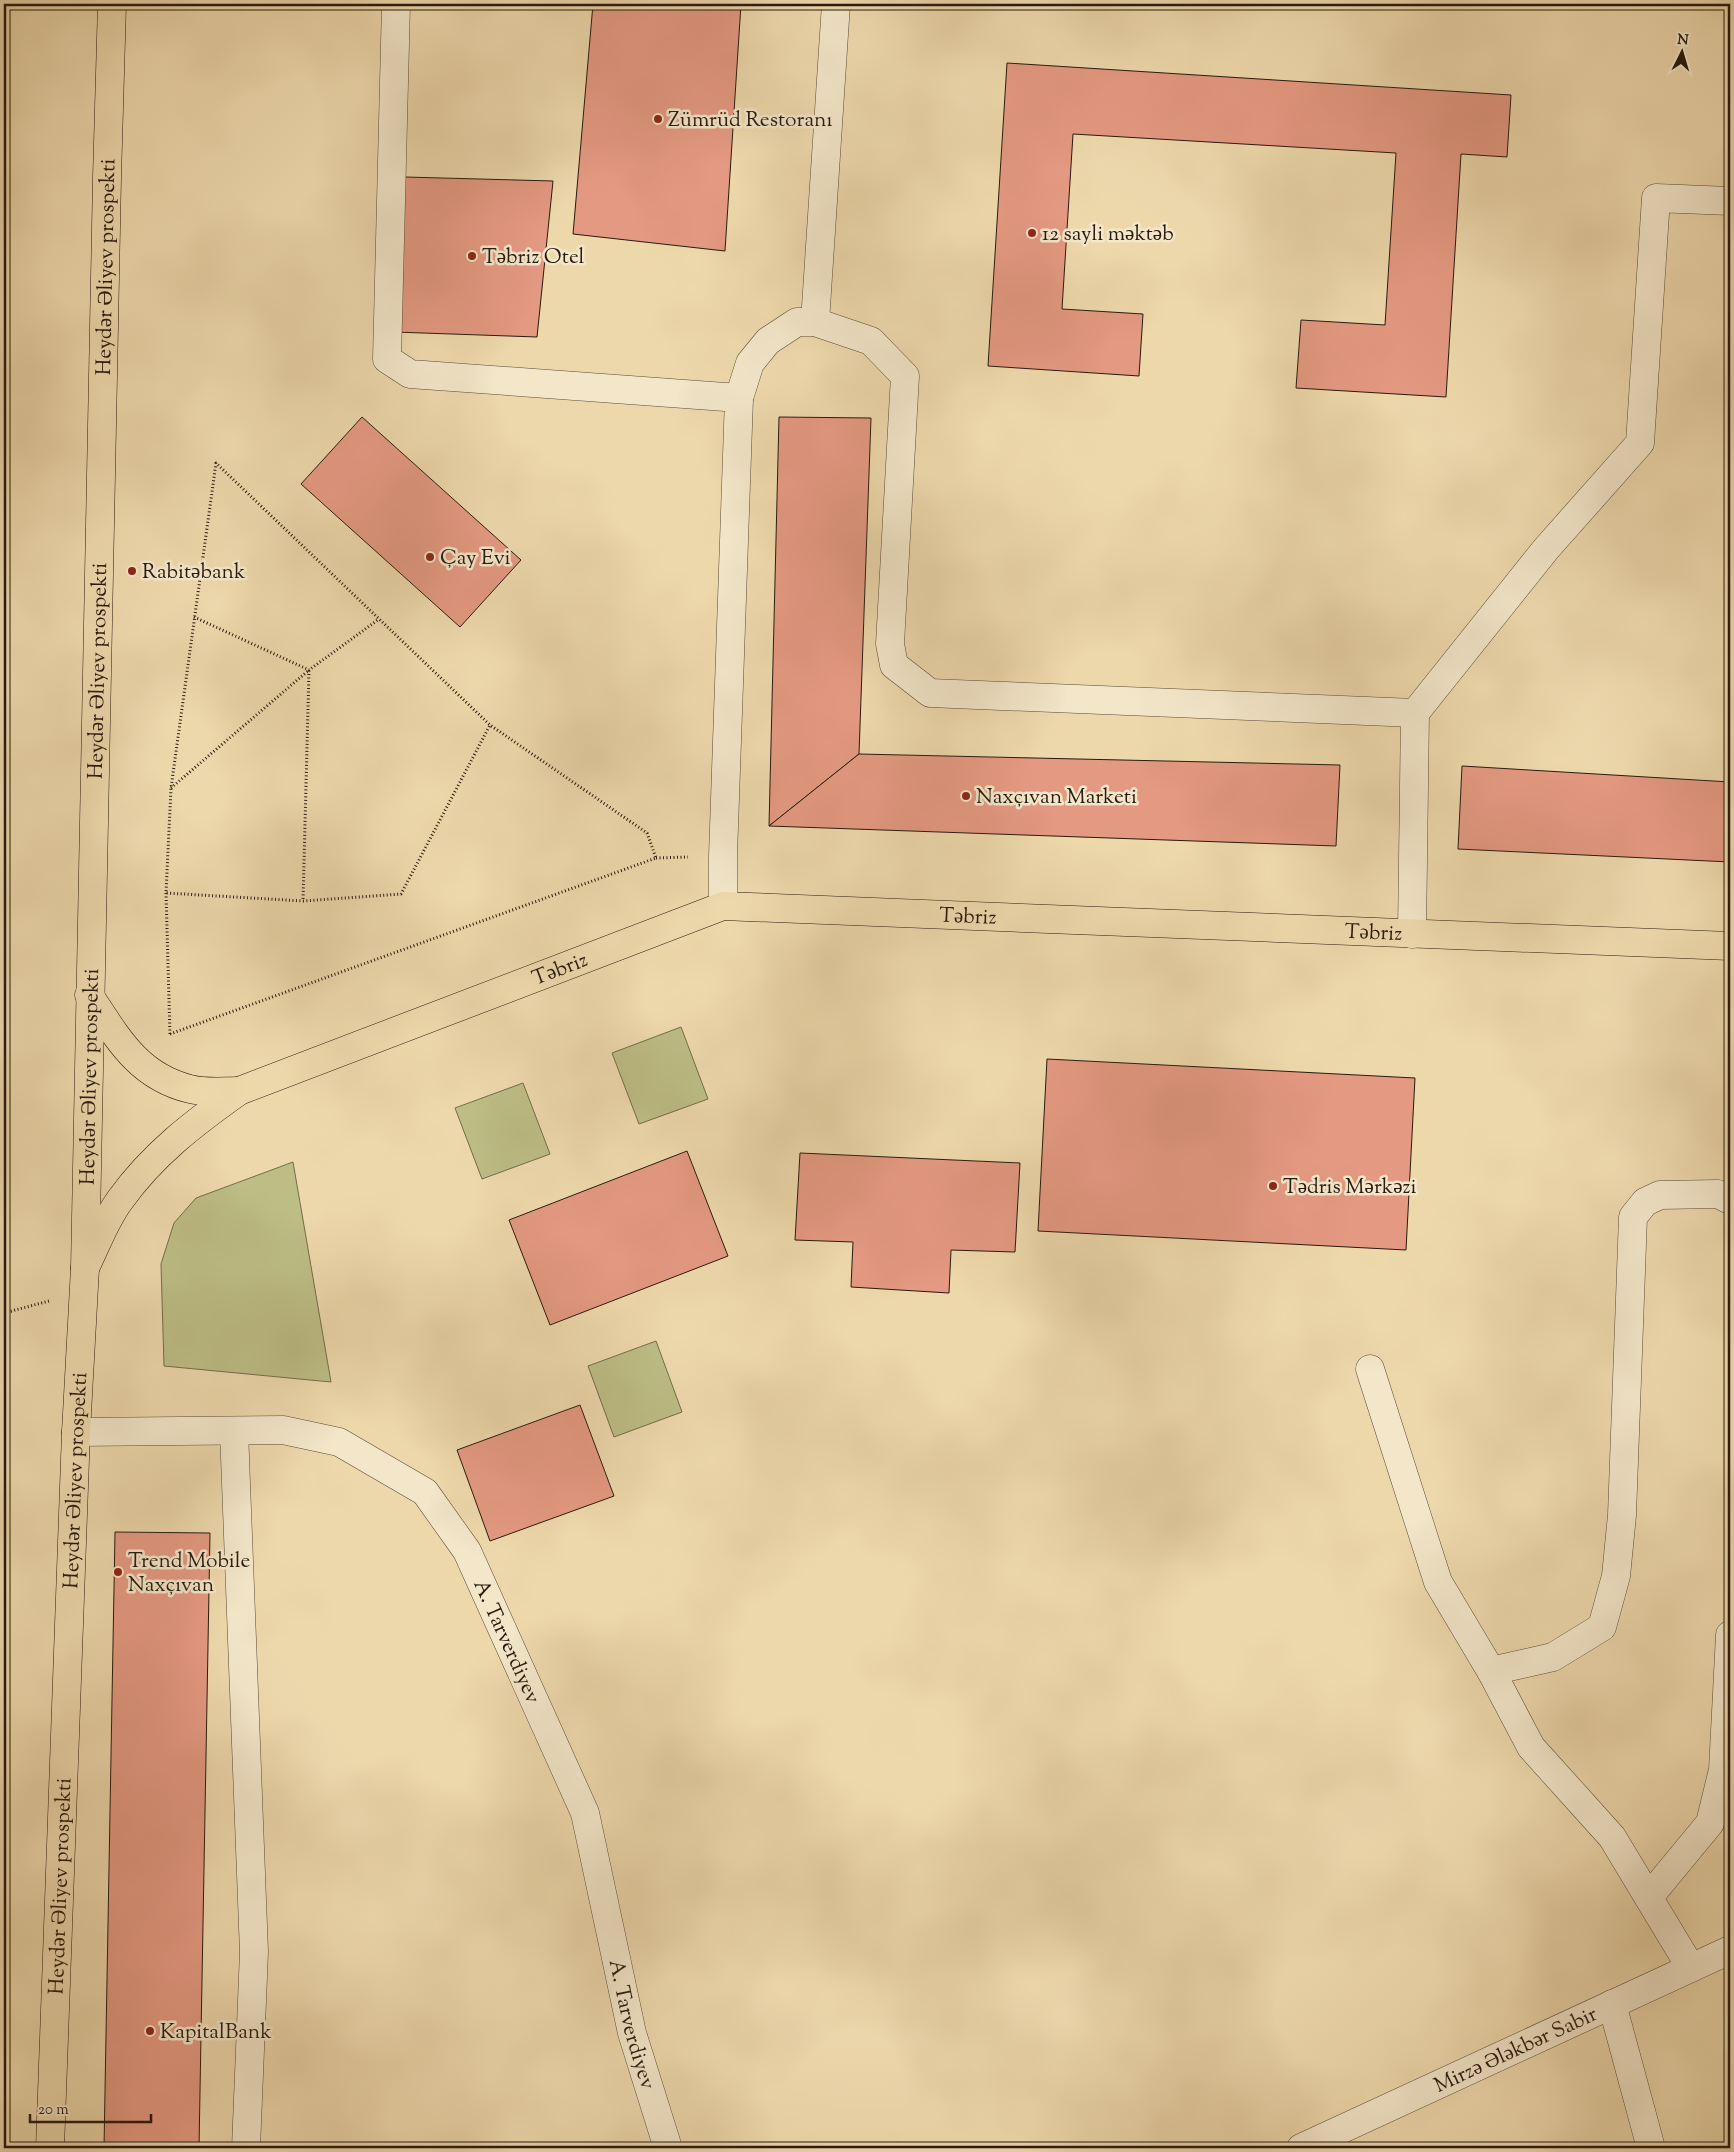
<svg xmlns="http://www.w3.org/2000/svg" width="1734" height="2152" font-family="'Sorts Mill Goudy',serif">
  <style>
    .green { fill: #bdbd86; stroke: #726c4a }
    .building { fill: #e49982; stroke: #281a0e }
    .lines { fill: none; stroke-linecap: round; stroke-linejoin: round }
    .minor-casing { stroke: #594a36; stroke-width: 29 }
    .major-casing { stroke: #281a0e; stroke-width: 29 }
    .highway-casing { stroke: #281a0e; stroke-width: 29 }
    .path { stroke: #281a0e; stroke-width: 3; stroke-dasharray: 1 2.5; stroke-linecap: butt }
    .minor { stroke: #f3e6c9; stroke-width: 28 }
    .major { stroke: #edd8ac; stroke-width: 28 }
    .highway { stroke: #edd8ac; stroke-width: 28 }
    .poi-dot { fill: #8f2418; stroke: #f3e6c9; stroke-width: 2 }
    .labels { text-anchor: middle; stroke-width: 5; stroke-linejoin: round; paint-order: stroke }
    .poi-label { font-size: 21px; fill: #281a0e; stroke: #f3e6c9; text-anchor: start }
    .street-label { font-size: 21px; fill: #281a0e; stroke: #f3e6c9 }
  </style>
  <rect width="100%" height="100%" fill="#edd8ac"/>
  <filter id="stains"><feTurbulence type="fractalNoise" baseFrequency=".004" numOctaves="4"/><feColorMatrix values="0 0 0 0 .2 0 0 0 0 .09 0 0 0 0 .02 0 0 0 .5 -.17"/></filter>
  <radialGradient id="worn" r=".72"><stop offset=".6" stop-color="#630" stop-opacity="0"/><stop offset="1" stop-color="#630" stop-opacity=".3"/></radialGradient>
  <g class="green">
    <polygon points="681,1027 708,1099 639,1124 612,1053"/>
    <polygon points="523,1083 550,1154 482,1179 455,1108"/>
    <polygon points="293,1162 331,1382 164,1366 161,1264 174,1223 196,1198"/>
    <polygon points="656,1341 682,1412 614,1437 588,1366"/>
  </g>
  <g class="building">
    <polygon points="593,4 741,4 725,251 573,234"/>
    <polygon points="1007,63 1511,95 1507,157 1461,154 1446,397 1296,388 1301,320 1385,325 1396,153 1073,134 1062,309 1143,314 1139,376 988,366"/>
    <polygon points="405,177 553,181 537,337 394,332"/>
    <polygon points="362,417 521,560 460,627 301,484"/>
    <polygon points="779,417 871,418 859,754 769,826"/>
    <polygon points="859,754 1340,765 1336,846 769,826"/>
    <polygon points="1462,766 1730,782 1730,862 1458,849"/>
    <polygon points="1047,1059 1415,1078 1406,1250 1038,1231"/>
    <polygon points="687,1151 728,1256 550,1325 509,1220"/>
    <polygon points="800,1153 1020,1163 1015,1252 951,1250 949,1293 851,1287 853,1242 795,1240"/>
    <polygon points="580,1405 614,1496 490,1541 457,1450"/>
    <polygon points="115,1532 210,1533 199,2148 104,2148"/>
  </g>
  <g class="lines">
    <defs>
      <g id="minor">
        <polyline points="396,4 387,359 410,374 739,398 723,856 723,906"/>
        <polyline points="815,322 836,4"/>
        <polyline points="739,398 750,363 768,341 797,322 815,322 871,341 905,376 890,644 894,665 930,693 1415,713"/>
        <polyline points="1412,934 1415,713 1546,549 1640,443 1656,198 1730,201"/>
        <polyline points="1370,1369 1438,1582 1491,1671 1531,1747 1612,1837 1691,1968"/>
        <polyline points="234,1431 254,1952 246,2148"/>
        <path id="s1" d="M76 1432 283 1430 339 1442 425 1492 467 1551 585 1813 632 2033 668 2148"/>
        <polyline points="1491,1671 1553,1657 1602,1627 1616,1576 1622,1515 1633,1217 1645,1202 1660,1195 1718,1194 1730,1200"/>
        <polyline points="1649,1897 1710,1823 1723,1770 1730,1635"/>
        <polyline points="1612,2004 1651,2148"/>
        <path id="s2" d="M1301 2148 1730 1950"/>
      </g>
      <g id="major">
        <path d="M89 995C117 1037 137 1076 190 1089 205 1093 224 1091 239 1091"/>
        <path id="s3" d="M85 1268C96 1246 105 1220 120 1200 153 1154 194 1123 239 1091L723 906 1730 946"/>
      </g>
      <g id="highway">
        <path id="s4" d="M50 2148 76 1432 85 1268 107 178 112 4"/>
      </g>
    </defs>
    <use href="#minor" class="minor-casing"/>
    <use href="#major" class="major-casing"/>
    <use href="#highway" class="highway-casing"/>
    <g class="path">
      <polyline points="194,617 309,670 379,619"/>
      <polyline points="171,788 309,670 303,901"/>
      <polyline points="656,858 688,857"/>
      <polyline points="166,893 170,1035"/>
      <polyline points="170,1034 656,858 647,833 490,725 216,463 171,788 166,893 303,901 401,894 490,725"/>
      <polyline points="4,1313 49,1301"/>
    </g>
    <use href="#minor" class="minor"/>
    <use href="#major" class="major"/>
    <use href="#highway" class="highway"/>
  </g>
  <g class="poi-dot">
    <circle cx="658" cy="119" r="5"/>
    <circle cx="1032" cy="233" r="5"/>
    <circle cx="472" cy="256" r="5"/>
    <circle cx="430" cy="557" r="5"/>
    <circle cx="132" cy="571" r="5"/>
    <circle cx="966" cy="796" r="5"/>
    <circle cx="1273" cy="1186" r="5"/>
    <circle cx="118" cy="1572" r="5"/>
    <circle cx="150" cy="2031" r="5"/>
  </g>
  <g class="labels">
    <g class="poi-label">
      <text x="668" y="126">Zümrüd Restoranı</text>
      <text x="1042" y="240">12 sayli məktəb</text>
      <text x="482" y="263">Təbriz Otel</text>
      <text x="440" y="564">Çay Evi</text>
      <text x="142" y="578">Rabitəbank</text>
      <text x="976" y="803">Naxçıvan Marketi</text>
      <text x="1283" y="1193">Tədris Mərkəzi</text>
      <text x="128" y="1567">Trend Mobile<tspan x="128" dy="24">Naxçıvan</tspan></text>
      <text x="160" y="2038">KapitalBank</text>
    </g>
    <g class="street-label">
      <text dy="7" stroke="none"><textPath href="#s4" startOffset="1882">Heydər Əliyev prospekti</textPath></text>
      <text dy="7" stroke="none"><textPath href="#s4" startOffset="1478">Heydər Əliyev prospekti</textPath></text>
      <text dy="7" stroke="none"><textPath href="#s3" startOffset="1002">Təbriz</textPath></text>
      <text dy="7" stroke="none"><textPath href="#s3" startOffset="1408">Təbriz</textPath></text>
      <text dy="7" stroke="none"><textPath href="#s3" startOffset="582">Təbriz</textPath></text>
      <text dy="7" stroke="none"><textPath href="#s4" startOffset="1072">Heydər Əliyev prospekti</textPath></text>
      <text dy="7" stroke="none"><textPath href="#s4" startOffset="668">Heydər Əliyev prospekti</textPath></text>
      <text dy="7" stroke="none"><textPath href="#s1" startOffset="535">A. Tarverdiyev</textPath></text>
      <text dy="7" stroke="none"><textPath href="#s4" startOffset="262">Heydər Əliyev prospekti</textPath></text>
      <text dy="7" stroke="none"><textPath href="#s1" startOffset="940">A. Tarverdiyev</textPath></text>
      <text dy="7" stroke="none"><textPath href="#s2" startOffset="236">Mirzə Ələkbər Sabir</textPath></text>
    </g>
  </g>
  <rect width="1734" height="2152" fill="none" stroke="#edd8ac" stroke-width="20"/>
  <rect x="5" y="5" width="1724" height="2142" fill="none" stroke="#281a0e" stroke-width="2.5"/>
  <rect x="10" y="10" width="1714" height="2132" fill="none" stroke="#281a0e"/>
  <g transform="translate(1682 52) rotate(5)" stroke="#f3e6c9" stroke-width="4" paint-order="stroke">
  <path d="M0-4L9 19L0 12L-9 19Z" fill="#281a0e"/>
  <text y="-8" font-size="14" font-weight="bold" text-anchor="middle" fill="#281a0e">N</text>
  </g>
  <path d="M30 2114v8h121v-8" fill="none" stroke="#281a0e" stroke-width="2.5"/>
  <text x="38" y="2114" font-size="15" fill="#281a0e" stroke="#f3e6c9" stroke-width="4" paint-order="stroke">20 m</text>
  <rect width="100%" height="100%" filter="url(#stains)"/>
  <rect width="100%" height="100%" fill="url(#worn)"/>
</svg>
